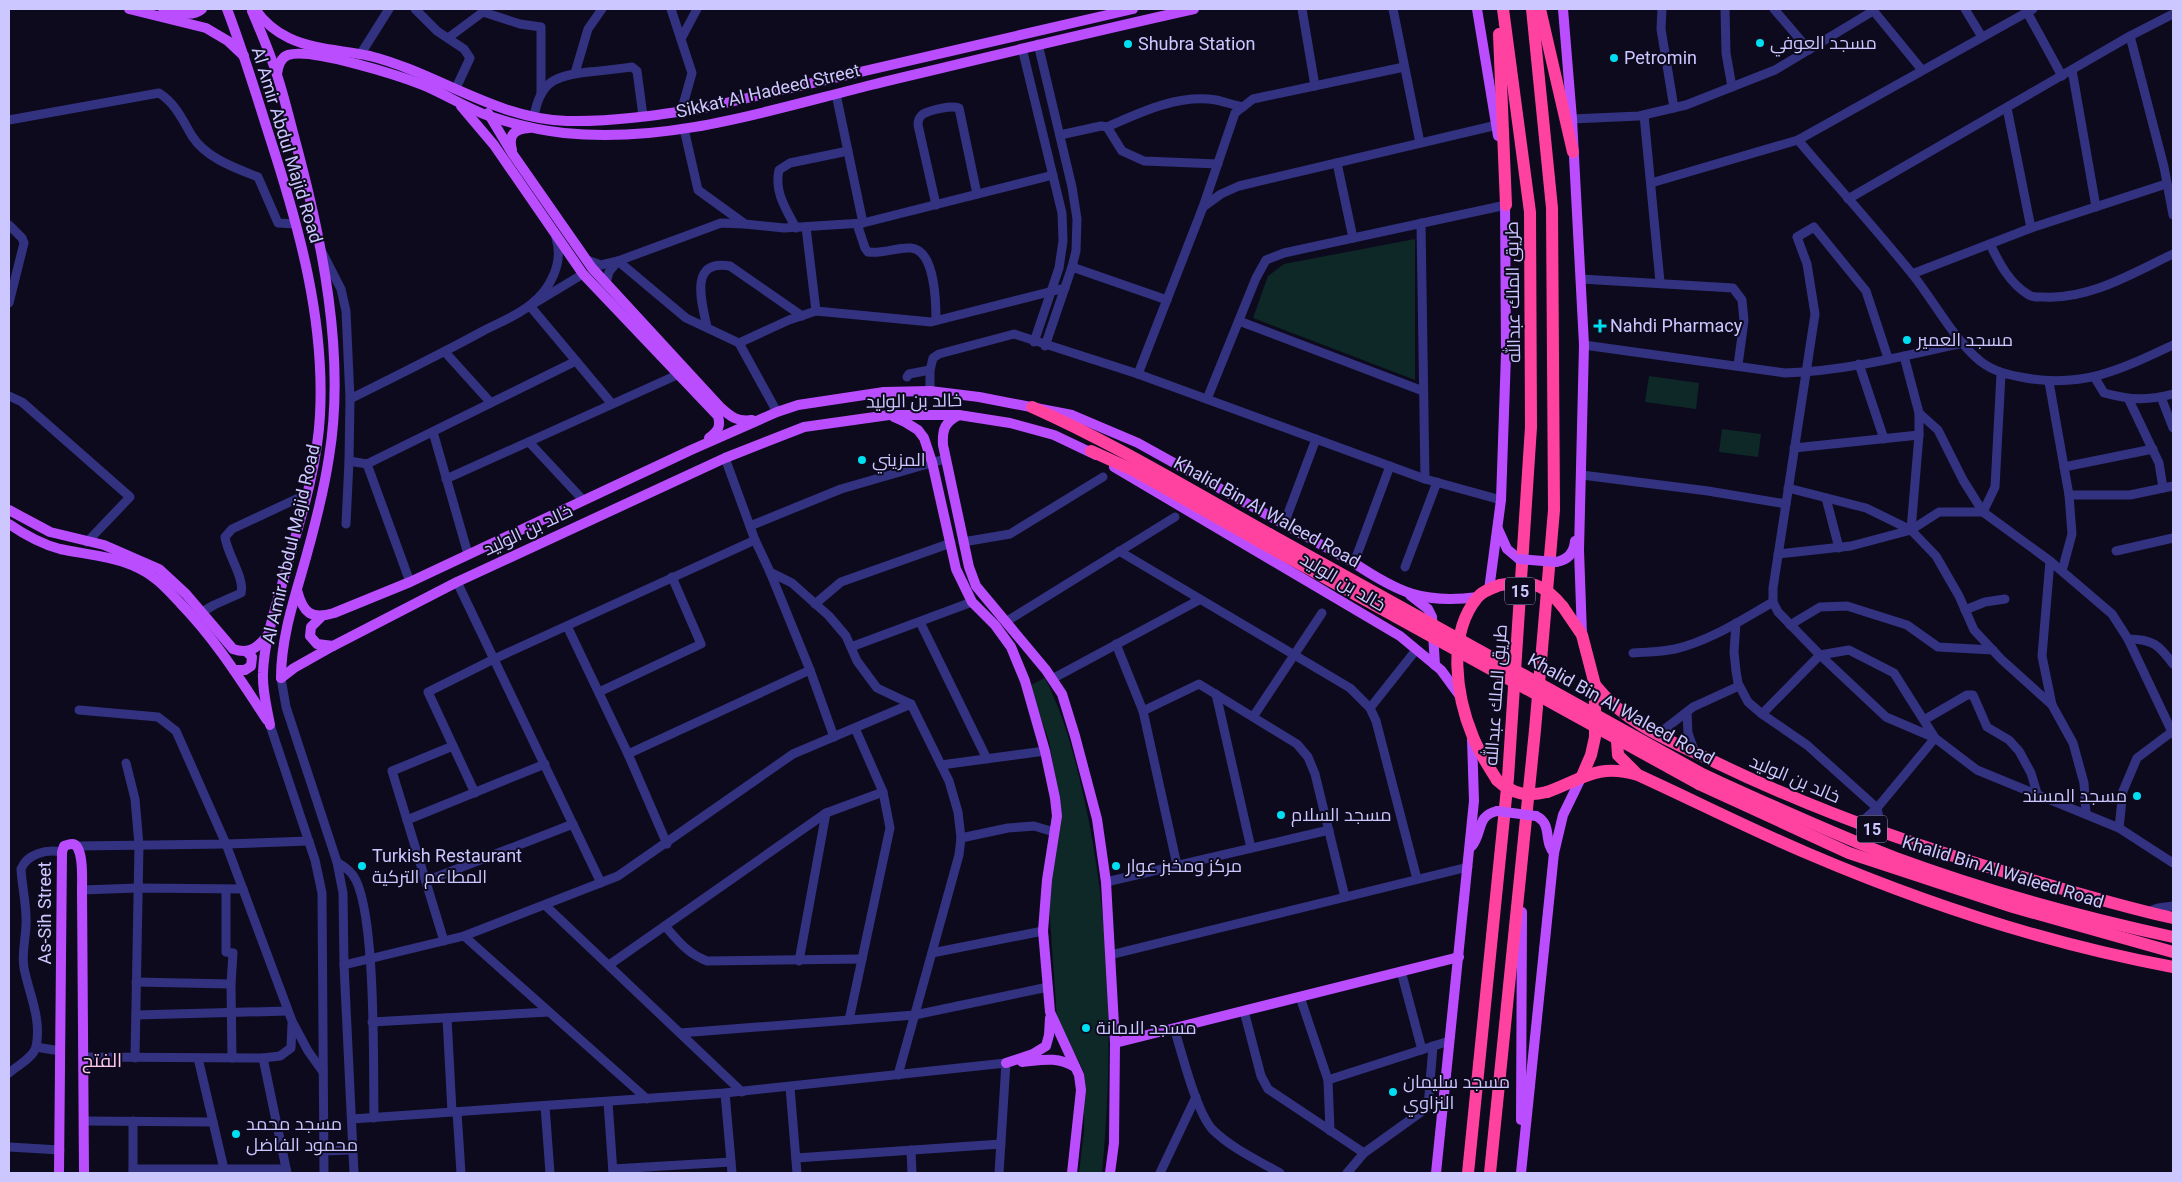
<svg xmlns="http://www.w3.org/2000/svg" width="2182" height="1182" font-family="Roboto,Cairo,sans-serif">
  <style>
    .green { fill: #0d2827 }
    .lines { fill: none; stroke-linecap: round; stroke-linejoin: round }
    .minor { stroke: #333280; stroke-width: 9 }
    .major { stroke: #ba4eff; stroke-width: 10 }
    .highway { stroke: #ff42a0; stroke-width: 12 }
    .major-bridge { stroke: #ba4eff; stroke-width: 10 }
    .highway-bridge { stroke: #ff42a0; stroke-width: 12 }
    .poi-dot { fill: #00def2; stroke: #0d0a1e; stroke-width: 2 }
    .labels { text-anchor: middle; stroke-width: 4; stroke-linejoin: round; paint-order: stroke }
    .shield { fill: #0d0a1e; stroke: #938ebc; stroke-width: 1 }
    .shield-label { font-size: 16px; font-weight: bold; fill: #ccc7ff }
    .poi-label { font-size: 18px; fill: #ccc7ff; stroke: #0d0a1e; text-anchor: start }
    .street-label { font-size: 18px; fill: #ccc7ff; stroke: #0d0a1e }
    .neighbourhood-label { font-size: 19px; fill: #ffc9ec; stroke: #0d0a1e }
  </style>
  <rect width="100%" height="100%" fill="#0d0a1e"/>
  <g class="green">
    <polygon points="1415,239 1415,380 1253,318 1268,276 1284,264"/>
    <polygon points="1649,376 1699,383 1696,409 1645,402"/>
    <polygon points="1722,429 1761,434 1758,457 1719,452"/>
    <path d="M1045 678C1063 714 1073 750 1082 789 1111 914 1114 1046 1102 1173H1079L1084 1131V1072L1057 1019 1050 919 1048 886 1060 804 1049 741 1029 686Z"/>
  </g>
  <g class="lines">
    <g class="minor">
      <polyline points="415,9 437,31 464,49 470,58 456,88"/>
      <polyline points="671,9 692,73 681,112"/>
      <polyline points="1302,9 1315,86"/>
      <polyline points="1393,9 1420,143"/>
      <polyline points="1662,9 1661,29 1674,108"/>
      <polyline points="1725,9 1726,53 1732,87"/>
      <polyline points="1774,9 1809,50"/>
      <polyline points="1872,9 1922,70"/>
      <polyline points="1965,9 1982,37"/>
      <polyline points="2027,12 2062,76"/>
      <polyline points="2130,36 2164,167 2173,215"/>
      <polyline points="448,38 483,12 520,24 541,27 541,94"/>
      <polyline points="681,39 697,9"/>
      <polyline points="1038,44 1072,187 1077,219 1076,251 1072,267 1045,346"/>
      <polyline points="1022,48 1062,213 1063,241 1059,268 1034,342"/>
      <polyline points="360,55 389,9"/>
      <polyline points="2072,70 2096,207"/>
      <polyline points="575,73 588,29 602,9"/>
      <polyline points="836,94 863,223"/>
      <polyline points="2007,108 2031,228"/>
      <polyline points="1644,115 1660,282"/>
      <path d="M534 117C540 81 555 76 588 72 603 71 617 69 632 67L637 71 643 116"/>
      <polyline points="1572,119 1639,116 1686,105 1775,70 1873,11"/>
      <path d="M9 120 159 93C176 104 182 119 192 136 206 158 235 168 258 177L278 223 296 224"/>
      <path d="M1107 127C1141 112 1178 94 1216 100 1225 102 1234 105 1243 107"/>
      <polyline points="684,129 698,190 745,224 784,228 863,223 1053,175"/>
      <polyline points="1060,135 1101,126 1107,127 1122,151 1144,161 1218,164"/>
      <path d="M1798 140C1836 185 1876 229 1913 275 1935 303 1953 338 1980 361 1994 372 2009 375 2026 378 2084 388 2122 369 2173 345"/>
      <polyline points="1337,163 1353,238"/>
      <polyline points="1651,183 1798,140 2033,9"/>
      <polyline points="1848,199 2130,36 2173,14"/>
      <path d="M936 205 918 125C918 121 919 117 923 114 931 110 951 105 959 108L977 194"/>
      <polyline points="1203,207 1235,113 1253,99 1404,67"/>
      <polyline points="1421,223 1425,479"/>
      <path d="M857 224 865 248 868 252C883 254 897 247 911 248 935 250 936 303 936 320"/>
      <polyline points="9,225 22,238 24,243 9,303"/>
      <polyline points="806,227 816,311"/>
      <path d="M796 228C786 209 774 192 779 170L790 163 848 151"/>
      <path d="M1990 244C1999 263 2010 284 2029 295 2033 298 2039 297 2044 297 2089 300 2133 273 2173 254"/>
      <path d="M322 252 341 289 346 311 350 399C394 377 439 355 483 331 498 323 517 316 530 305 550 290 564 263 556 238"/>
      <polyline points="587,260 601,265 618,261 721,223 744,224"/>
      <polyline points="1072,267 1167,300"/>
      <polyline points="583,274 530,306 612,404"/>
      <polyline points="1912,274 2031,228 2166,184"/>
      <polyline points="1581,279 1733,288 1742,300 1744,321 1738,365"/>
      <polyline points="606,283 609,272 618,261 686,318 739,343 777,412"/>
      <polyline points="1239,321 1423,391"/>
      <path d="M707 327C702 303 688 259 730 266L802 316"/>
      <polyline points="739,343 789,320 816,311 931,322 1065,288"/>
      <path d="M1584 345 1785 373C1845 371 1905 356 1963 343"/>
      <polyline points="445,352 491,403"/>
      <polyline points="1904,356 1919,413 1919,435 1911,530"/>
      <polyline points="1859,364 1884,439"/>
      <polyline points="1138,374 1203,207 1221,194 1239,186 1497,125"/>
      <polyline points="907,377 909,374 930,370"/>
      <path d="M2095 378 2104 393C2131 400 2146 401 2173 394"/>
      <polyline points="2049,382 2069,495 2072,534 2062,571"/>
      <polyline points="930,391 930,370 933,358 939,354 1014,334 1138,374 1425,479 1501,500"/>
      <polyline points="9,396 22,402 130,497 87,542"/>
      <polyline points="2161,397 2173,428"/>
      <polyline points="350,399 349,461 367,464 576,361"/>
      <polyline points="1207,399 1256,278 1266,260 1284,253 1506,205"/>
      <polyline points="2129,400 2159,463 2163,488"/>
      <polyline points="1919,413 1938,430 1963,480 1983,512"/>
      <polyline points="433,432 468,554"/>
      <polyline points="529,442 583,500"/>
      <polyline points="1794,448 1919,435"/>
      <polyline points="725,458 755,540 770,572 792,583 829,616 846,636 857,661 877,688 911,704 949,781 958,812 961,838 959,855 898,1075"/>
      <polyline points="367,464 410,582"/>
      <polyline points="2064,467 2153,449"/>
      <polyline points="1582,475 1708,491 1786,504 1773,588 1773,602 1778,612 1820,655 1886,717 1935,738 1977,770 2119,828 2173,863"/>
      <polyline points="446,479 677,375"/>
      <polyline points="1788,488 1866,508 1911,530 1936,556 1959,596 1974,630 2001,659 2052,705 2073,743 2084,783 2086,814"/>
      <polyline points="2069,495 2130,495 2173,486"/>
      <polyline points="1826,498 1839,548"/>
      <polyline points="1786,504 1815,314 1807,264 1797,237 1814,227 1866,291 1888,358"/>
      <polyline points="1983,512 1995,487 2001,374"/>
      <polyline points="346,524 349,461"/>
      <polyline points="1284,524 1316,439"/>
      <polyline points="750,526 841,489 945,459"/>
      <polyline points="963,542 1010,534 1103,477"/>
      <polyline points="1119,551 1350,688 1370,708 1376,721 1417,879"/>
      <polyline points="2116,551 2173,538"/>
      <polyline points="1778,554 1851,546 1911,530 1939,512 1983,512 2050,561 2112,614 2128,639 2173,734"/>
      <polyline points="2050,561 2042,656 2052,705"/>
      <polyline points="1354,563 1390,466"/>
      <polyline points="1405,567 1437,482"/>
      <polyline points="770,572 810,670 834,737"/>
      <polyline points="457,582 601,883"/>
      <polyline points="815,604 841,582 951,543"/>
      <polyline points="1965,610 1985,602 2005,599"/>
      <path d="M202 612 214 605 241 593C245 578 227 554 225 537L232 529 307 494"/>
      <polyline points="1007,621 1175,517"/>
      <polyline points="920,622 987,759"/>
      <polyline points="1736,623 1734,652 1736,671 1738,683 1748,702 1762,714 1807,745 1877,808 1882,833"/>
      <polyline points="1790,625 1820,607 1847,606 1907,625 1938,647 1993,650"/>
      <polyline points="567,626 628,754 667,844"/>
      <path d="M2128 639C2153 639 2159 645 2173 664"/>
      <polyline points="1116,644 1143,711 1177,865"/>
      <polyline points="851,647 972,602"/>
      <path d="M1633 653C1647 652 1661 652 1675 649 1710 641 1743 619 1773 602"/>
      <polyline points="281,678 286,707 337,862 343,893 344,965 354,1173"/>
      <polyline points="1052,679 1199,600"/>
      <polyline points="599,692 701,644 672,577"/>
      <polyline points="1216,694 1251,848"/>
      <polyline points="1370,708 1416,650"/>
      <polyline points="79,710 158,717 176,731 226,844 292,1021 308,1051 323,1072"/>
      <polyline points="1143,711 1199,684 1297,744 1308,757 1315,774 1345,897"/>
      <polyline points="1687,712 1688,733 1695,753"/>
      <polyline points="1762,714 1820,655 1849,650 1894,673 1935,738 1877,808 1858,825"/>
      <polyline points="1253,717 1322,613"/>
      <polyline points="1924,720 1967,695 1973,695 1987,727 2009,740 2019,751 2031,773 2037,793"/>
      <polyline points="270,725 315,860 322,893 324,1173"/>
      <polyline points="1657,735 1693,707 1739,686"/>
      <polyline points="628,754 810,670"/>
      <polyline points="126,763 135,799 139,845 135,1058"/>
      <polyline points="941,765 1045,751"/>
      <polyline points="475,793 428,692 494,659 755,540"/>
      <polyline points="407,820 545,764"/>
      <polyline points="2119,828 2123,791 2137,758 2173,731"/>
      <polyline points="961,838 1008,828 1034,826 1054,832"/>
      <polyline points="77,846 226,844 309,841"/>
      <path d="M337 862C342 865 348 869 352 874 377 904 373 1072 374 1118"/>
      <polyline points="426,881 573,824"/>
      <polyline points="1106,882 1329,830"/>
      <polyline points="82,890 137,888 243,889"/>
      <polyline points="226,890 226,952 233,953 231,984 232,1058"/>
      <polyline points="546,906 742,1092"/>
      <polyline points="2147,912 2158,908 2173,906"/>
      <path d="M665 926C678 941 688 954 707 961L862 959"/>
      <polyline points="464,936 647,1099"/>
      <polyline points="444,941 392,771 453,746"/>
      <polyline points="932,953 1043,931"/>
      <polyline points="1110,955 1468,867"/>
      <polyline points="799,961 826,813"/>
      <polyline points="344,965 464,936 618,876 793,754 911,704"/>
      <polyline points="609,965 826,813 883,792"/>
      <polyline points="1401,971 1422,1050"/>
      <polyline points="136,982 231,984"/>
      <polyline points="1300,997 1328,1080 1330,1131"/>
      <polyline points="1244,1011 1261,1076 1268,1089 1364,1153"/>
      <polyline points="136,1015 288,1011"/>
      <polyline points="447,1018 452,1112"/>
      <polyline points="849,1020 890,828 883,792 855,728"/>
      <polyline points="372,1022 549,1012"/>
      <path d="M1174 1028C1182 1053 1196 1111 1212 1129 1231 1148 1257 1160 1280 1173"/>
      <polyline points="680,1033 915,1015 1048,987"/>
      <polyline points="36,1047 60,1051"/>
      <polyline points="83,1057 263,1058 280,1056 291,1048 292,1024"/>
      <polyline points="198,1058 224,1169"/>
      <polyline points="263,1058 287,1173"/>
      <path d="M9 1073C17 1066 33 1058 36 1047 42 1019 29 994 24 968 21 951 27 935 26 919 26 902 22 886 21 869 27 854 46 849 62 852"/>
      <polyline points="1328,1080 1449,1041"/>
      <polyline points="790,1087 797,1173"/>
      <polyline points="725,1093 732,1173"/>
      <polyline points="608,1102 613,1173"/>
      <polyline points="545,1106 550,1173"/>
      <polyline points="457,1112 461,1173"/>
      <polyline points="352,1119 725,1093 1006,1063 999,1173"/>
      <polyline points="84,1121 213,1122"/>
      <polyline points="133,1121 133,1173"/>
      <polyline points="9,1147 60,1150"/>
      <polyline points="911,1150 912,1173"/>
      <polyline points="323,1151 352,1150"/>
      <polyline points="796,1158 1001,1144"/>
      <polyline points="133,1169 286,1169"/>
      <polyline points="613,1169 731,1162"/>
      <polyline points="1160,1173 1196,1097"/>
      <polyline points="1347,1173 1364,1153 1428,1107 1433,1046"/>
    </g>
    <g class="major">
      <polyline points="129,9 206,28 228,41 244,56"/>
      <path d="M163 9C175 12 192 18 202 9"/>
      <path d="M227 9C243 51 256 94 270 138 299 227 325 320 320 415 317 474 296 532 281 588 273 616 264 644 263 673 262 690 267 708 270 725"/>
      <path d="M255 9C264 22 274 31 289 38 314 50 343 50 370 56 437 73 496 119 567 121 612 122 659 115 704 108L1133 9"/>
      <polyline points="1477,9 1498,136"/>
      <polyline points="1563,9 1572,119 1584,345 1579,550 1582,635"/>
      <path d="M252 11C261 32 270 53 277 75 284 96 289 118 295 140 322 240 346 355 329 457 323 497 312 537 301 575 291 609 281 643 281 678"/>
      <path d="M277 74C278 66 280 58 288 55 310 47 400 76 423 85 445 94 466 108 489 116 513 124 539 130 564 133 668 144 771 110 871 85 979 59 1086 33 1194 9"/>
      <path d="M461 106 494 145 583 274 718 416C721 427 718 431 709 438"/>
      <path d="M488 113 512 153 592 268 720 407C731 417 737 422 752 420"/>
      <path d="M512 150C508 135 514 129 529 128"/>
      <path d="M959 415C945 422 942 429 943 445L969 567 976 586 1046 670 1062 694 1075 736 1097 819 1106 882 1115 1043 1114 1143 1110 1173"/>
      <polyline points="894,417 905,422 918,430 924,438 932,462 956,569 972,602 995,625 1011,647 1025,681 1045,751 1055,798 1057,816 1047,880 1043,931 1050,1012 1079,1075 1081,1090 1072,1173"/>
      <polyline points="1114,467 1400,636 1441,670 1460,696"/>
      <path d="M9 510 50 532 104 545 159 569 186 594 233 649C250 655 258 647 268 635"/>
      <path d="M9 524C25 535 41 544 60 549 84 554 111 556 134 566 154 574 167 589 181 604 215 639 240 679 267 720"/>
      <polyline points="1498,529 1507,549 1519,559"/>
      <path d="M1556 562C1568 560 1574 553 1575 541"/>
      <path d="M297 590C303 613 311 620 334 613L410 582 691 450 777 412 798 405 884 392 930 391 979 397 1072 415 1138 443 1354 563C1399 593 1423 604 1478 597"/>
      <polyline points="1489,590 1501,500 1506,354 1505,198"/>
      <polyline points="1410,595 1428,609 1432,617 1435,665"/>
      <polyline points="321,617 311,627 310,636 317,644 333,646"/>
      <polyline points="234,670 245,670 251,666 252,657 246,651"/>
      <polyline points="281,678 294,668 333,646 457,582 725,458 804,427 889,415 959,415 1010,423 1054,435 1096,455"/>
      <path d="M1536 816C1553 824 1543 841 1554 853"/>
      <path d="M1472 846C1483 832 1476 816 1497 811"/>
      <polyline points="1115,1043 1459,957"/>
      <path d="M1022 1062C1042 1060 1057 1056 1075 1067"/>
      <polyline points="1006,1063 1033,1054 1046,1046 1049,1035 1050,1018"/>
      <polyline points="1521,1120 1522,912"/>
      <path d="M59 1173 62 852 64 846C67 845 69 844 72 844 84 844 82 880 82 890L84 1173"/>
      <polyline points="1436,1173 1474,801 1472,739"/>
      <polyline points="1521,1173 1554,853 1563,815 1582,776"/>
    </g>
    <g class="highway">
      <polyline points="1540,9 1573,152"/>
      <polyline points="1499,34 1506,205"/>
      <path d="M1032 407C1115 444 1192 491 1271 535"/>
      <polyline points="1091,451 1133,470 1264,544"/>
      <polyline points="1563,607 1582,635 1595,685 1595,737 1591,755 1582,776"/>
      <path d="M1595 685C1627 725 1670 741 1715 762 1812 809 1909 844 2012 874 2066 890 2119 906 2173 918"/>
      <polyline points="1624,733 1617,741 1618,755 1636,773"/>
      <path d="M1704 775C1768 804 1831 833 1896 858 1986 891 2080 917 2173 937"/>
      <path d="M1497 780C1488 766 1479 752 1473 737 1456 696 1447 635 1477 598 1482 591 1492 588 1500 585"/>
      <polyline points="1699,784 1849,853 2013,907 2173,952"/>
      <path d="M1547 792C1583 779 1597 763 1638 775 1695 801 1752 830 1809 854 1926 904 2048 944 2173 967"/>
      <polyline points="1468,1173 1508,778 1531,427 1530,212 1503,9"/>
      <polyline points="1490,1173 1535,730 1554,510 1552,208 1532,9"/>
    </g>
    <g class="major-bridge">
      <polyline points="1519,559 1556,562"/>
      <polyline points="1497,811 1536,816"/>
    </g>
    <g class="highway-bridge">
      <polyline points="1271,535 1704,775"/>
      <polyline points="1264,544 1699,784"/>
      <path d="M1500 585C1530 580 1544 583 1563 607"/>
      <path d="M1497 780C1512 794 1527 797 1547 792"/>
    </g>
  </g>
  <g class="poi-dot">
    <circle cx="1760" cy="43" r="5"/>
    <circle cx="1128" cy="44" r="5"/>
    <circle cx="1614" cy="58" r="5"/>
    <path d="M1597.5 318.5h5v5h5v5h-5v5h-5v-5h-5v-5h5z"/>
    <circle cx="1907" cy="340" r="5"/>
    <circle cx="862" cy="460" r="5"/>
    <circle cx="2137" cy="796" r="5"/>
    <circle cx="1281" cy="815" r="5"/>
    <circle cx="362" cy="866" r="5"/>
    <circle cx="1116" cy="866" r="5"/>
    <circle cx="1086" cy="1028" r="5"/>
    <circle cx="1393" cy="1092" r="5"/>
    <circle cx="236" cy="1134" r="5"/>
  </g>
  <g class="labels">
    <g class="shield">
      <rect x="1505" y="577.5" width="30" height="27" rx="4"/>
      <rect x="1857" y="815.5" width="30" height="27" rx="4"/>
    </g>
    <g class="shield-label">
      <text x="1520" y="597">15</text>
      <text x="1872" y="835">15</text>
    </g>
    <g class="poi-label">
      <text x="1770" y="49">مسجد العوفي</text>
      <text x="1138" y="50">Shubra Station</text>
      <text x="1624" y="64">Petromin</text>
      <text x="1610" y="332">Nahdi Pharmacy</text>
      <text x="1917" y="346">مسجد العمير</text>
      <text x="872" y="466">المزيني</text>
      <text x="2127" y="802" text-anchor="end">مسجد المسند</text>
      <text x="1291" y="821">مسجد السلام</text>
      <text x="372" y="862">Turkish Restaurant<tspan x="372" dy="21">المطاعم التركية</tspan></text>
      <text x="1126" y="872">مركز ومخبز عوار</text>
      <text x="1096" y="1034">مسجد الامانة</text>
      <text x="1403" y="1088">مسجد سليمان<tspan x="1403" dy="21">النزاوي</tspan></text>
      <text x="246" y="1130">مسجد محمد<tspan x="246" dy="21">محمود الفاضل</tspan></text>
    </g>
    <g class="street-label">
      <text transform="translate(768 91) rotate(-13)" y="6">Sikkat Al Hadeed Street</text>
      <text transform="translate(287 145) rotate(73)" y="6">Al Amir Abdul Majid Road</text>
      <text transform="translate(1513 292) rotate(-91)" y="6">طريق الملك عبدالله</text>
      <text transform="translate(914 401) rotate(-1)" y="6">خالد بن الوليد</text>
      <text transform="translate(1267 512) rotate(29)" y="6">Khalid Bin Al Waleed Road</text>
      <text transform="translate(528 530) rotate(-25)" y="6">خالد بن الوليد</text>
      <text transform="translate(291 544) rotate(-77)" y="6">Al Amir Abdul Majid Road</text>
      <text transform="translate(1343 582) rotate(31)" y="6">خالد بن الوليد</text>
      <text transform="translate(1496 695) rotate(-86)" y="6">طريق الملك عبدالله</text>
      <text transform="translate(1621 709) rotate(29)" y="6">Khalid Bin Al Waleed Road</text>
      <text transform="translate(1795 779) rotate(23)" y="6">خالد بن الوليد</text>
      <text transform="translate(2003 872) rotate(17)" y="6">Khalid Bin Al Waleed Road</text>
      <text transform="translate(45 913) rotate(-90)" y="6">As-Sih Street</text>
    </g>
    <g class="neighbourhood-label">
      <text x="102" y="1067">الفتح</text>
    </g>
  </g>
  <rect width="2182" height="1182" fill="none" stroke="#ccc7ff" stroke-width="20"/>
</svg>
